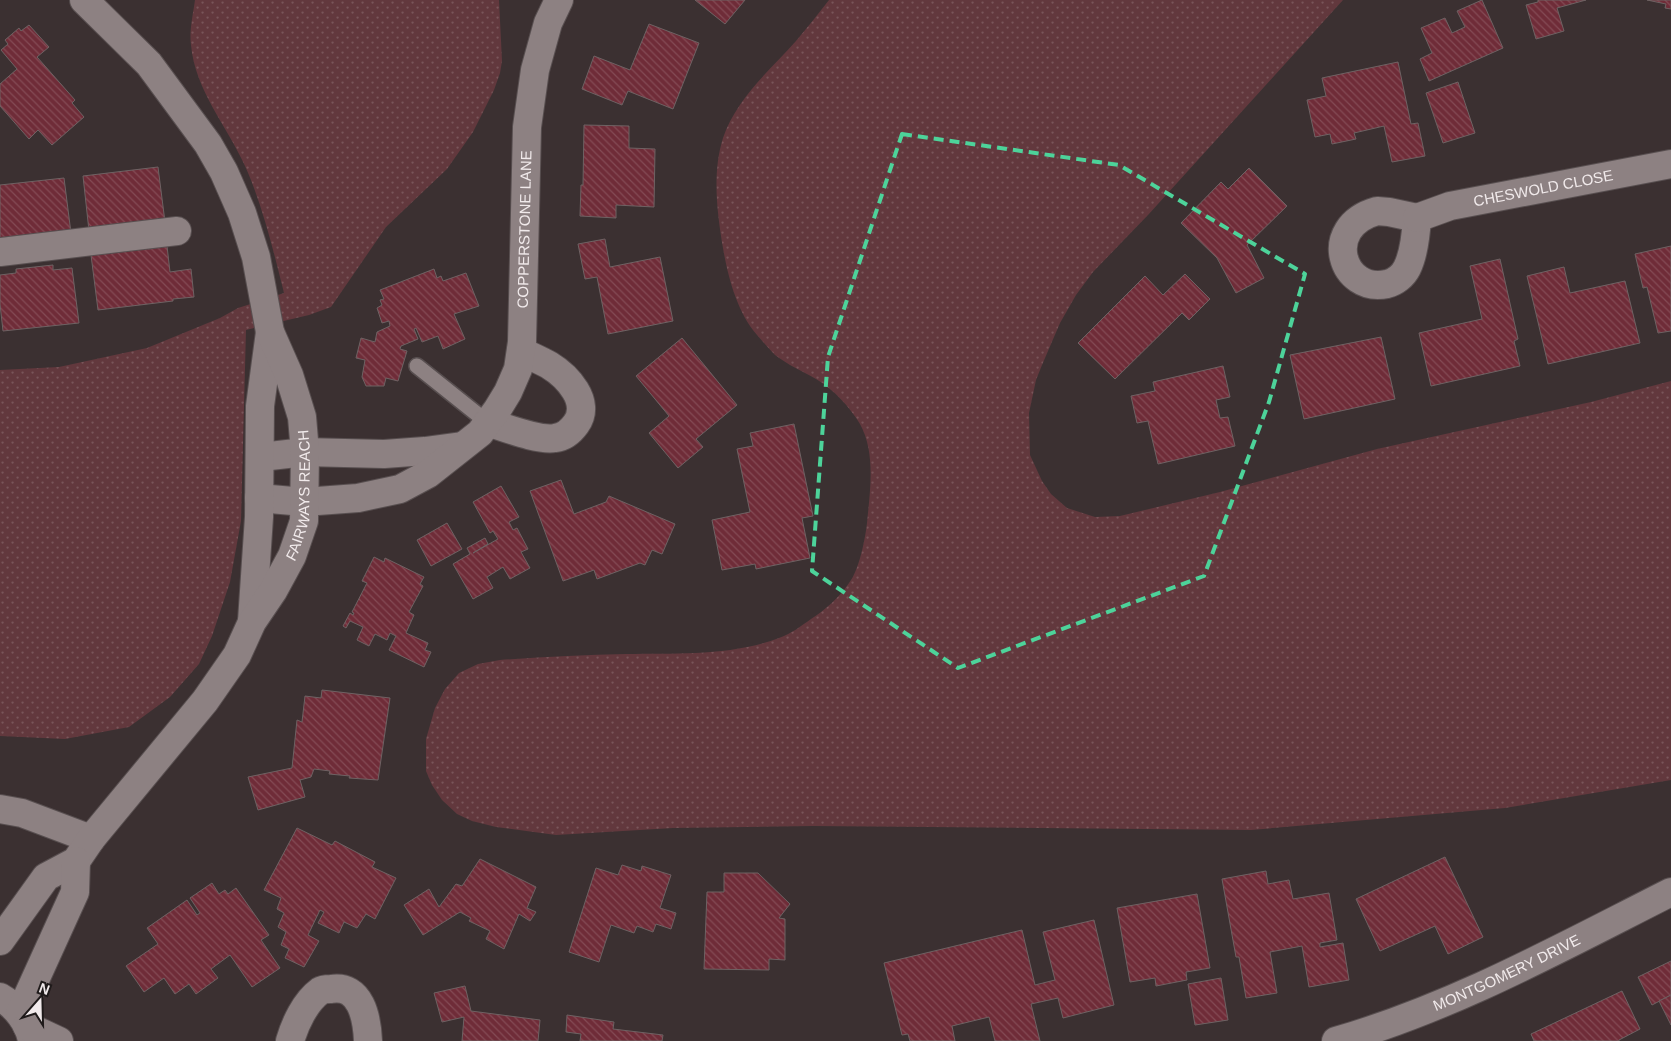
<svg xmlns="http://www.w3.org/2000/svg" width="1671" height="1041" font-family="Helvetica,sans-serif">
  <style>
    .grass { fill: url(#grass-dots) }
    .building { fill: url(#building-back-hatch); stroke: #6e6263 }
    .lines { fill: none; stroke-linecap: round; stroke-linejoin: round }
    .service-casing { stroke: #584f50; stroke-width: 18 }
    .minor-casing { stroke: #584f50; stroke-width: 30 }
    .service { stroke: #8d8182; stroke-width: 15 }
    .minor { stroke: #8d8182; stroke-width: 28 }
    .marked { fill: none; stroke: #4dd39a; stroke-width: 4; stroke-dasharray: 10 6; stroke-linejoin: round }
    .labels { text-anchor: middle; stroke-width: 5; stroke-linejoin: round; paint-order: stroke }
    .street-label { font-size: 15px; fill: #f1eaeb; stroke: #1f1a1a }
  </style>
  <defs>
    <pattern id="grass-dots" width="8" height="8" patternUnits="userSpaceOnUse" patternTransform="scale(1.25)"><rect width="8" height="8" fill="#62383d"/><path d="M2 2h.1M6 6h.1" fill="none" stroke="#795559" stroke-width="1.8" stroke-linecap="round"/></pattern>
    <pattern id="building-back-hatch" width="6" height="6" patternUnits="userSpaceOnUse" patternTransform="scale(1.25)"><rect width="6" height="6" fill="#6f2c38"/><path d="M-1 5l2 2M0 0l6 6M5-1l2 2" fill="none" stroke="#844b55"/></pattern>
  </defs>
  <rect width="100%" height="100%" fill="#3b3031"/>
  <g class="grass">
    <path d="M195 0H499L502 61 500 73 494 90 473 132 447 169 386 227 331 307 309 315 246 330 241 521 230 582 212 636 199 664 170 697 129 727 65 739 0 736V370L59 367 147 348 220 318 238 308 284 293C274 253 262 203 245 166 227 126 195 90 191 45 189 31 193 15 195 0Z"/>
    <path d="M829 0H1343L1148 215 1093 272 1076 295 1060 323 1042 365 1036 380 1029 413 1030 455 1042 481 1051 494 1067 508 1095 517 1120 516 1220 492 1377 449 1591 402 1671 381V780L1505 808 1251 830 813 826 673 828 556 835 496 827 472 821 457 814 442 800 432 785 426 771V739L435 708 445 689 459 673 478 664 500 660C542 657 585 655 627 654 677 653 731 656 779 638 791 634 801 626 811 619 825 610 839 598 849 583 859 570 865 540 867 523 870 491 876 453 860 424 849 406 834 390 816 379 802 371 788 365 775 355 769 349 763 342 757 335 737 312 728 277 723 248 717 212 712 173 723 138 736 99 770 70 796 41 807 28 818 14 829 0Z"/>
  </g>
  <g class="building">
    <polygon points="695,0 745,0 725,24"/>
    <polygon points="1482,0 1503,48 1429,81 1420,59 1432,53 1421,28 1445,18 1452,33 1465,27 1457,11"/>
    <polygon points="1538,0 1586,0 1557,8 1564,31 1536,39 1526,5 1538,2"/>
    <polygon points="1647,0 1671,0 1671,9 1665,8 1666,4"/>
    <polygon points="649,24 699,43 673,109 628,91 622,105 582,89 594,56 630,70"/>
    <polygon points="29,25 49,47 37,57 75,100 72,103 84,117 52,145 38,130 29,139 0,106 0,84 17,69 1,50 8,44 5,40 19,28 21,31"/>
    <polygon points="1398,62 1411,124 1418,123 1425,156 1392,162 1384,126 1354,133 1356,139 1332,144 1330,134 1315,137 1307,100 1326,96 1322,78"/>
    <polygon points="1458,82 1475,133 1443,143 1426,93"/>
    <polygon points="584,125 629,126 629,148 655,149 654,207 616,205 616,218 580,216 581,185 583,185"/>
    <polygon points="158,167 165,222 89,231 83,176"/>
    <polygon points="1249,168 1287,206 1247,245 1264,278 1236,293 1217,258 1181,223 1221,182 1228,189"/>
    <polygon points="64,178 71,233 0,241 0,185"/>
    <polygon points="605,239 610,267 660,257 673,321 608,334 597,277 585,279 578,244"/>
    <polygon points="147,245 148,249 167,246 170,272 191,269 194,297 173,299 173,301 98,310 91,255 111,253 110,249"/>
    <polygon points="1671,246 1671,331 1658,333 1647,287 1643,288 1635,254"/>
    <polygon points="1500,259 1518,339 1514,341 1520,366 1431,386 1419,333 1482,319 1470,266"/>
    <polygon points="53,265 53,270 72,268 79,323 3,331 0,304 0,275 16,273 16,269"/>
    <polygon points="1564,267 1570,293 1625,281 1640,343 1548,364 1527,276"/>
    <polygon points="434,269 437,278 441,276 443,281 466,273 479,306 454,314 465,339 443,349 438,336 422,342 416,328 414,329 418,339 401,346 400,349 407,351 398,381 386,378 384,386 366,386 362,377 365,360 356,358 361,338 375,342 377,332 390,326 389,321 382,323 377,308 382,305 380,300 384,299 380,290"/>
    <polygon points="1185,274 1210,299 1189,320 1182,313 1115,379 1078,343 1145,276 1163,295"/>
    <polygon points="1381,337 1395,399 1304,419 1290,355"/>
    <polygon points="682,338 737,405 696,439 703,447 678,468 649,433 669,416 636,376"/>
    <polygon points="1223,366 1230,397 1216,400 1220,418 1228,417 1235,446 1158,464 1148,421 1137,423 1131,396 1155,391 1153,382"/>
    <polygon points="794,424 813,516 802,518 810,558 756,569 755,564 722,570 712,520 750,512 737,449 753,446 750,433"/>
    <polygon points="561,480 574,514 606,502 609,496 675,524 662,554 652,550 645,565 640,563 597,579 594,570 563,581 530,491"/>
    <polygon points="501,486 519,517 509,522 513,530 517,528 528,549 521,552 530,568 510,579 503,567 487,577 493,588 473,599 453,564 470,554 467,548 485,538 488,544 473,553 498,539 493,531 490,533 473,502"/>
    <polygon points="447,523 462,549 431,566 417,540"/>
    <polygon points="374,557 384,562 385,558 424,577 420,584 423,586 409,612 414,615 406,633 428,643 425,650 431,652 424,667 389,650 396,636 390,633 387,640 375,634 369,646 357,640 363,627 350,621 346,628 343,626 350,613 353,615 354,613 352,612 367,583 362,581"/>
    <polygon points="322,690 390,698 378,780 349,778 350,776 329,774 330,771 314,769 311,777 300,780 305,797 258,810 248,777 292,768 297,720 302,722 305,696 321,698"/>
    <polygon points="297,828 332,845 335,841 375,862 372,867 396,878 375,919 366,914 357,928 344,922 339,933 318,923 324,912 320,910 308,935 319,941 304,967 285,958 289,949 281,945 286,932 278,927 284,913 277,909 281,898 264,890"/>
    <polygon points="1445,857 1483,937 1448,954 1435,926 1380,951 1356,899"/>
    <polygon points="480,859 536,887 527,908 536,912 530,921 519,914 504,949 486,939 490,931 469,921 471,918 460,912 423,935 404,905 429,889 439,907 456,884 462,886"/>
    <polygon points="622,865 641,871 642,866 671,875 660,908 676,913 671,929 656,924 653,932 637,926 634,933 611,925 599,962 569,952 596,868 618,875"/>
    <polygon points="1266,871 1268,884 1289,880 1293,899 1329,893 1337,940 1320,943 1320,947 1343,943 1349,980 1309,987 1302,946 1270,952 1277,993 1246,998 1239,957 1236,957 1222,879"/>
    <polygon points="724,873 758,873 790,904 779,918 785,919 785,960 769,959 769,970 704,969 707,892 724,892"/>
    <polygon points="212,883 219,894 225,890 228,894 236,888 269,935 261,940 280,968 252,987 230,955 211,969 218,978 196,994 189,984 175,994 164,978 144,992 126,966 158,944 147,928 187,900 197,915 200,913 190,898"/>
    <polygon points="1197,894 1210,968 1186,972 1187,980 1156,986 1155,978 1130,982 1117,908"/>
    <polygon points="1094,920 1114,1005 1063,1018 1058,998 1031,1004 1040,1041 995,1041 989,1017 952,1026 955,1041 910,1041 908,1034 902,1035 884,963 1022,930 1035,985 1055,980 1043,932"/>
    <polygon points="1671,961 1671,995 1652,1005 1638,977"/>
    <polygon points="1221,978 1228,1020 1195,1025 1188,984"/>
    <polygon points="465,986 471,1011 540,1020 538,1041 462,1041 464,1017 442,1022 434,993"/>
    <polygon points="1622,991 1640,1029 1619,1040 1619,1041 1534,1041 1531,1034"/>
    <polygon points="1671,995 1671,1025 1659,1001"/>
    <polygon points="567,1015 614,1022 613,1029 663,1035 662,1041 580,1041 581,1034 566,1032"/>
  </g>
  <g class="lines">
    <defs>
      <polyline id="service" points="417,366 487,422"/>
      <g id="minor">
        <path d="M1377 211 1389 212 1417 218C1416 234 1414 254 1407 268 1403 276 1395 282 1387 284 1342 294 1320 227 1377 211Z"/>
        <path id="s1" d="M1417 218 1450 206 1671 164"/>
        <polyline points="0,252 177,231"/>
        <path d="M487 422C504 427 538 441 555 438 564 437 571 431 576 424 592 402 567 376 549 365 540 360 530 356 521 351"/>
        <polyline points="261,457 305,452 384,454 425,451 462,446"/>
        <path id="s2" d="M259 498 304 502 358 498 400 489 428 474 480 433 497 410 508 392 518 369 522 342 527 127 535 70 548 23 559 0"/>
        <polyline points="252,621 259,517 260,406 270,332"/>
        <polyline points="0,809 22,813 91,839"/>
        <path id="s3" d="M0 941 46 877 76 861 91 839 205 701 237 655 252 622 273 591 292 556 304 521 305 452 302 417 289 375 270 332 256 257 242 213 224 172 208 144 149 64 84 0"/>
        <path d="M0 997C16 1006 29 1023 32 1041"/>
        <polyline points="20,1013 75,892 76,861"/>
        <polyline points="27,1026 59,1041"/>
        <path d="M290 1041C295 1024 305 1002 320 991 323 989 327 989 331 989 361 984 367 1018 368 1041"/>
        <path id="s4" d="M1336 1041C1454 1007 1562 947 1671 892"/>
      </g>
    </defs>
    <use href="#service" class="service-casing"/>
    <use href="#minor" class="minor-casing"/>
    <use href="#service" class="service"/>
    <use href="#minor" class="minor"/>
  </g>
  <path class="marked" d="M902 134 1119 165 1305 274 1269 402 1204 576 958 668 812 571 828 357Z"/>
  <g class="labels">
    <g class="street-label">
      <text dy="5" stroke="none"><textPath href="#s1" startOffset="130">CHESWOLD CLOSE</textPath></text>
      <text dy="5" stroke="none"><textPath href="#s2" startOffset="455">COPPERSTONE LANE</textPath></text>
      <text dy="5" stroke="none"><textPath href="#s3" startOffset="550">FAIRWAYS REACH</textPath></text>
      <text dy="5" stroke="none"><textPath href="#s4" startOffset="184">MONTGOMERY DRIVE</textPath></text>
    </g>
  </g>
  <g transform="translate(40 1001) rotate(20)" stroke="#1f1a1a" stroke-width="4" paint-order="stroke">
  <path d="M0-4L9 19L0 12L-9 19Z" fill="#f1eaeb"/>
  <text y="-8" font-size="14" font-weight="bold" text-anchor="middle" fill="#f1eaeb">N</text>
  </g>
</svg>
